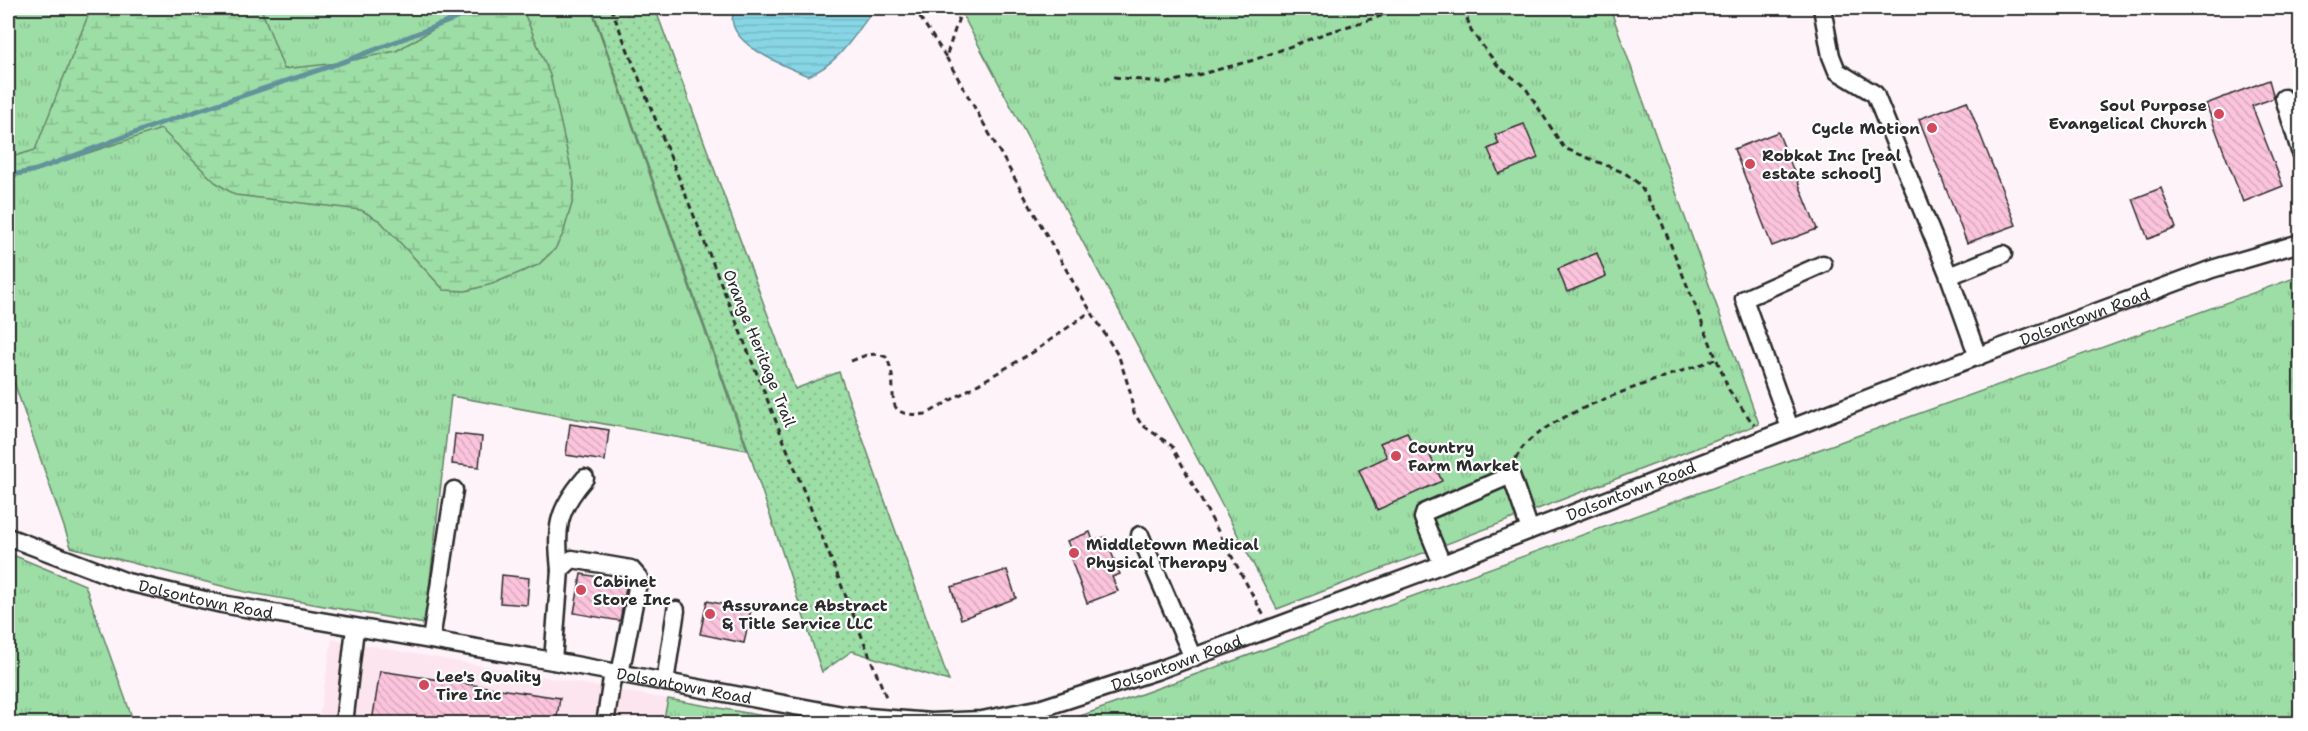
<svg xmlns="http://www.w3.org/2000/svg" width="2308" height="731" font-family="'Shantell Sans',sans-serif">
  <style>
    .built { fill: #fde5f0 }
    .grass { fill: url(#grass-tufts); stroke: #648468; stroke-width: 1.5 }
    .wetland { fill: url(#wetland-marsh); stroke: #648468; stroke-width: 1.5 }
    .park { fill: url(#park-dots); stroke: #648468; stroke-width: 1.5 }
    .water { fill: url(#water-rules); stroke: #62929b; stroke-width: 1.5 }
    .lines { fill: none; stroke-linecap: round; stroke-linejoin: round }
    .stream { stroke: #62929b; stroke-width: 5 }
    .building { fill: url(#building-back-hatch); stroke: #2b2b2b; stroke-width: 1.5 }
    .minor-casing { stroke: #2b2b2b; stroke-width: 21 }
    .path { stroke: #2b2b2b; stroke-width: 3; stroke-dasharray: 6 4.5; stroke-linecap: butt }
    .minor { stroke: #fff; stroke-width: 16 }
    .poi-dot { fill: #d1495b; stroke: #fff; stroke-width: 2 }
    .labels { text-anchor: middle; stroke-width: 4.5; stroke-linejoin: round; paint-order: stroke }
    .poi-label { font-size: 16px; font-weight: bold; fill: #2b2b2b; stroke: #fff; text-anchor: start }
    .street-label { font-size: 16px; fill: #2b2b2b; stroke: #fff }
  </style>
  <defs>
    <pattern id="grass-tufts" width="24" height="20" patternUnits="userSpaceOnUse" patternTransform="scale(1.5)"><rect width="24" height="20" fill="#9ddda6"/><path d="M3 7l-1-3M5 7V3M7 7l1-3M15 17l-1-3M17 17v-4M19 17l1-3" fill="none" stroke="#87be8f"/></pattern>
    <pattern id="wetland-marsh" width="20" height="14" patternUnits="userSpaceOnUse" patternTransform="scale(1.5)"><rect width="20" height="14" fill="#9ddda6"/><path d="M1 5h8M5 5V1M11 12h8M15 12V8" fill="none" stroke="#87be8f"/></pattern>
    <pattern id="park-dots" width="8" height="8" patternUnits="userSpaceOnUse" patternTransform="scale(1.5)"><rect width="8" height="8" fill="#9ddda6"/><path d="M2 2h.1M6 6h.1" fill="none" stroke="#87be8f" stroke-width="1.8" stroke-linecap="round"/></pattern>
    <pattern id="water-rules" width="6" height="5" patternUnits="userSpaceOnUse" patternTransform="scale(1.5)"><rect width="6" height="5" fill="#87d6e5"/><path d="M0 2.5h6" fill="none" stroke="#75b8c5"/></pattern>
    <pattern id="building-back-hatch" width="6" height="6" patternUnits="userSpaceOnUse" patternTransform="scale(1.5)"><rect width="6" height="6" fill="#fbc4dc"/><path d="M-1 5l2 2M0 0l6 6M5-1l2 2" fill="none" stroke="#d7a9bd"/></pattern>
  </defs>
  <rect width="100%" height="100%" fill="#fef3f8"/>
  <filter id="ink" filterUnits="userSpaceOnUse"><feTurbulence type="fractalNoise" baseFrequency=".0167" numOctaves="2"/><feDisplacementMap in="SourceGraphic" scale="12" xChannelSelector="R" yChannelSelector="G"/><feConvolveMatrix kernelMatrix="1 2 1 2 8 2 1 2 1" color-interpolation-filters="sRGB"/></filter>
  <g filter="url(#ink)">
    <polygon class="built" points="332,639 668,699 663,723 318,724"/>
    <g class="grass">
      <polygon points="8,8 591,8 747,450 451,396 425,624 245,592 71,547 8,365"/>
      <polygon points="959,8 1610,8 1759,424 1277,609"/>
      <polygon points="2300,276 2300,723 1061,723"/>
      <polygon points="8,553 85,585 134,723 8,723"/>
      <polygon points="668,699 803,723 663,723"/>
    </g>
    <polygon class="wetland" points="91,8 261,8 284,69 338,63 396,51 470,8 522,8 550,75 574,182 573,200 563,234 555,249 538,265 492,284 466,291 444,290 380,221 361,210 235,195 215,182 161,129 36,170 8,176 8,158 35,150"/>
    <polygon class="park" points="592,8 655,8 795,389 839,372 949,681 852,651 822,672 748,449"/>
    <path class="water" d="M735 8H875C855 34 840 63 808 76 786 66 718 42 735 8Z"/>
    <g class="lines">
      <polyline class="stream" points="8,176 36,170 161,123 343,62 483,8"/>
    </g>
    <g class="building">
      <polygon points="2269,80 2274,98 2252,106 2283,186 2243,202 2206,104"/>
      <polygon points="1967,101 2016,225 1967,243 1919,119"/>
      <polygon points="1524,124 1538,158 1499,174 1488,149 1499,144 1495,135"/>
      <polygon points="1778,132 1817,229 1772,246 1734,149"/>
      <polygon points="2161,188 2176,228 2148,239 2133,199"/>
      <polygon points="1597,253 1606,276 1567,292 1558,269"/>
      <polygon points="570,424 609,430 605,461 566,455"/>
      <polygon points="1407,432 1416,453 1427,449 1442,481 1377,510 1359,470 1387,457 1380,443"/>
      <polygon points="455,434 482,437 479,467 452,464"/>
      <polygon points="1090,532 1093,541 1105,537 1120,574 1112,577 1118,591 1087,603 1068,551 1071,550 1067,541"/>
      <polygon points="1007,570 1016,598 961,619 951,587"/>
      <polygon points="581,574 627,582 620,621 574,613"/>
      <polygon points="502,575 529,578 527,605 500,603"/>
      <polygon points="707,601 751,610 744,643 700,634"/>
      <polygon points="380,671 560,698 556,723 372,722"/>
    </g>
    <g class="lines">
      <defs>
        <g id="minor">
          <polyline points="1822,8 1831,56 1837,71 1875,94 1949,276"/>
          <polyline points="2284,98 2300,151"/>
          <polyline points="1978,357 1949,276 2003,254"/>
          <polyline points="1790,428 1744,299 1823,264"/>
          <polyline points="1140,535 1193,658"/>
          <path id="s1" d="M8 537 127 582 222 604 553 661 843 715 931 722 982 720 1042 708 1156 671 1425 571 1938 371 2212 269 2300 243"/>
          <polyline points="1442,564 1423,518 1425,512 1511,475 1530,530"/>
          <path d="M560 570C556 527 556 512 585 478"/>
          <polyline points="431,640 454,490"/>
          <polyline points="553,661 560,570 572,559 631,569 639,578 620,674"/>
          <polyline points="665,682 676,610"/>
          <polyline points="344,724 355,628"/>
          <polyline points="605,724 613,672"/>
        </g>
      </defs>
      <use href="#minor" class="minor-casing"/>
      <g class="path">
        <polyline points="611,8 886,697"/>
        <polyline points="914,8 946,57"/>
        <polyline points="962,8 946,57 1076,287 1119,357 1130,391 1133,411 1141,424 1172,446 1264,616"/>
        <polyline points="1464,8 1471,31 1499,67 1525,87 1564,148 1625,173 1639,184 1660,218 1729,390 1754,425"/>
        <polyline points="1114,77 1168,83 1190,77 1254,60 1326,33 1407,8"/>
        <path d="M851 361C864 356 873 351 886 357 904 390 874 419 927 414L1035 351 1091 311"/>
        <path d="M1516 459C1530 415 1672 376 1716 359"/>
      </g>
      <use href="#minor" class="minor"/>
    </g>
  </g>
  <g class="poi-dot">
    <circle cx="2219" cy="114" r="6"/>
    <circle cx="1932" cy="128" r="6"/>
    <circle cx="1750" cy="164" r="6"/>
    <circle cx="1396" cy="456" r="6"/>
    <circle cx="1074" cy="553" r="6"/>
    <circle cx="581" cy="590" r="6"/>
    <circle cx="710" cy="614" r="6"/>
    <circle cx="424" cy="685" r="6"/>
  </g>
  <g class="labels">
    <g class="poi-label">
      <text x="2207" y="111" text-anchor="end">Soul Purpose<tspan x="2207" dy="18">Evangelical Church</tspan></text>
      <text x="1920" y="134" text-anchor="end">Cycle Motion</text>
      <text x="1762" y="161">Robkat Inc [real<tspan x="1762" dy="18">estate school]</tspan></text>
      <text x="1408" y="453">Country<tspan x="1408" dy="18">Farm Market</tspan></text>
      <text x="1086" y="550">Middletown Medical<tspan x="1086" dy="18">Physical Therapy</tspan></text>
      <text x="593" y="587">Cabinet<tspan x="593" dy="18">Store Inc</tspan></text>
      <text x="722" y="611">Assurance Abstract<tspan x="722" dy="18">&amp; Title Service LLC</tspan></text>
      <text x="436" y="682">Lee's Quality<tspan x="436" dy="18">Tire Inc</tspan></text>
    </g>
    <g class="street-label">
      <text dy="6" stroke="none"><textPath href="#s1" startOffset="2170">Dolsontown Road</textPath></text>
      <text transform="translate(760 348) rotate(68)" y="6">Orange Heritage Trail</text>
      <text dy="6" stroke="none"><textPath href="#s1" startOffset="1684">Dolsontown Road</textPath></text>
      <text dy="6" stroke="none"><textPath href="#s1" startOffset="208">Dolsontown Road</textPath></text>
      <text dy="6" stroke="none"><textPath href="#s1" startOffset="1198">Dolsontown Road</textPath></text>
      <text dy="6" stroke="none"><textPath href="#s1" startOffset="694">Dolsontown Road</textPath></text>
    </g>
  </g>
  <rect width="2308" height="731" fill="none" stroke="#fff" stroke-width="30"/>
  <rect x="15" y="15" width="2278" height="701" fill="none" stroke="#2b2b2b" stroke-width="2" filter="url(#ink)"/>
</svg>
